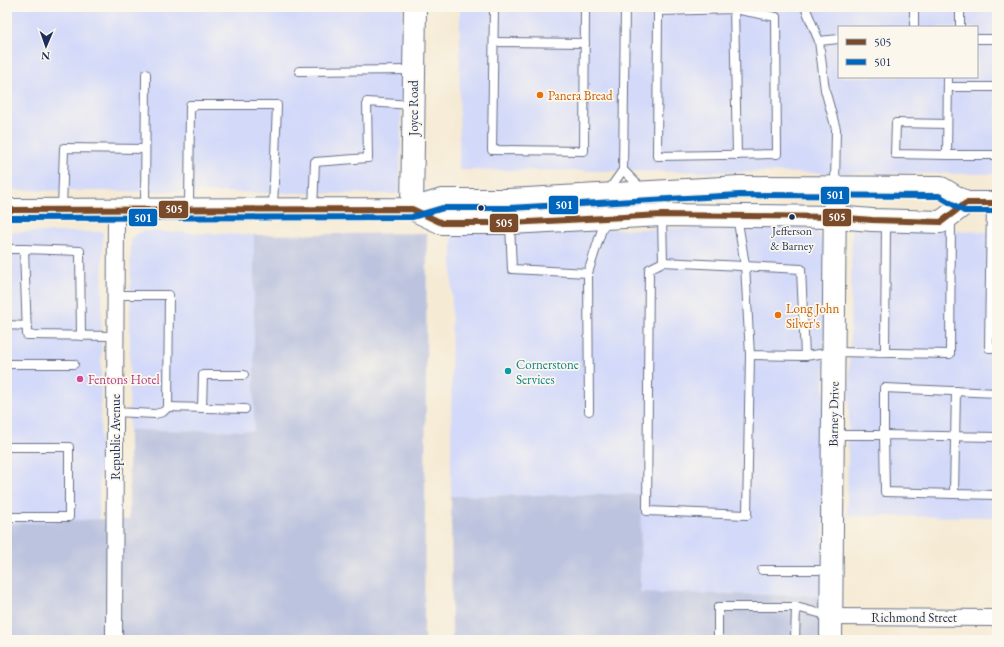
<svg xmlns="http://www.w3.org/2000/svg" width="1004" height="647" font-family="'EB Garamond',serif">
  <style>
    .built { fill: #d3d9f9; fill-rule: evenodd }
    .industrial { fill: #bcc3de }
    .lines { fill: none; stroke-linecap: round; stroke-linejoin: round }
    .lane-casing { stroke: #677087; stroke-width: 10 }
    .street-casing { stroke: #677087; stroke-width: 18 }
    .secondary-casing { stroke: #677087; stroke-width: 24 }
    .primary-casing { stroke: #677087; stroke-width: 24 }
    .lane { stroke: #fff; stroke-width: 8 }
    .street { stroke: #fff; stroke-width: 16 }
    .secondary { stroke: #fff; stroke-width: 22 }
    .primary { stroke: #fff; stroke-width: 22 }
    .bus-1-casing { stroke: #fbf7ec; stroke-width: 9 }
    .bus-2-casing { stroke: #fbf7ec; stroke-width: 9 }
    .bus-1 { stroke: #7a4b2a; stroke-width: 6 }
    .bus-2 { stroke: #0065bd; stroke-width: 6 }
    .food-dot { fill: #e8710a; stroke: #fbf7ec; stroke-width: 1.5 }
    .bus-dot { fill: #1b2f5e; stroke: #fbf7ec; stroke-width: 1.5 }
    .culture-dot { fill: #0f9aa8; stroke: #fbf7ec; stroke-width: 1.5 }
    .hotel-dot { fill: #d1479c; stroke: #fbf7ec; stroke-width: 1.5 }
    .labels { text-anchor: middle; stroke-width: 3.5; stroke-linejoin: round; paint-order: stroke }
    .bus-label { font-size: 12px; fill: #1b2f5e; stroke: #fbf7ec }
    .food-label { font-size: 13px; fill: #c56008; stroke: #fbf7ec; text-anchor: start }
    .street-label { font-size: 13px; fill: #1b2f5e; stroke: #fbf7ec }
    .culture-label { font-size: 13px; fill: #0d838f; stroke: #fbf7ec; text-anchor: start }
    .hotel-label { font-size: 13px; fill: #b23c85; stroke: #fbf7ec; text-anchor: start }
    .line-badge { stroke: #fbf7ec; stroke-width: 1.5 }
    .badge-label { font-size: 11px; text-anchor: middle; font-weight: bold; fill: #fff }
  </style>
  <rect width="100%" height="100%" fill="#fbf7ec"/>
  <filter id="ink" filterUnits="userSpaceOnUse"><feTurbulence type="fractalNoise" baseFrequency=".025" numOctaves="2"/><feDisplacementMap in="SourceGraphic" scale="8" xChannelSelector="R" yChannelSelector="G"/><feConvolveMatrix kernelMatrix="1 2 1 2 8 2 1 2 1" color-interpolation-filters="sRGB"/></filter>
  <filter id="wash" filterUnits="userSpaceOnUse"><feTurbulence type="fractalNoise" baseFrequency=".012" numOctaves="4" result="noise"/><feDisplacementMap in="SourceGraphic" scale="16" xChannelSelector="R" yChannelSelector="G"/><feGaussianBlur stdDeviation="0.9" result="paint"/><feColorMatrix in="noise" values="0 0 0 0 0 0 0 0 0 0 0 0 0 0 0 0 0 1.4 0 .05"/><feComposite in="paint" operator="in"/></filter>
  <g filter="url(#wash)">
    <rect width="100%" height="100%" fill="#f5ead4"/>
    <g class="built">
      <polygon points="7,7 403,7 400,194 7,190"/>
      <path d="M460 7H997V174L459 170ZM839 27H977V77H839Z"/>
      <polygon points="790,227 814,228 825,240 823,596 640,592 641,494 451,496 452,232"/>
      <polygon points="852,229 997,232 997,517 847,516"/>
      <polygon points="143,231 254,235 254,431 129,430 131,240 135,235"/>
      <polygon points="7,232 103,232 99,519 7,524"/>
    </g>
    <g class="industrial">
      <polygon points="427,233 424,640 7,640 7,524 99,519 129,520 129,430 254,431 254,235"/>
      <polygon points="641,494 640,592 823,596 823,640 452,640 451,496"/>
    </g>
  </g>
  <g filter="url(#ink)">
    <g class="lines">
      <defs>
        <g id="lane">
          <polyline points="494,7 492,150 584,151 585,7"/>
          <polyline points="734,7 737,155"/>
          <polyline points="805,7 819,41 825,90 836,129 835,186"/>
          <polygon points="734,9 776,17 777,154 657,156 658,11"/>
          <polyline points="914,27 914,7"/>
          <polyline points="960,27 960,7"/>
          <polyline points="977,39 997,39"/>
          <polyline points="819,41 839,39"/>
          <polyline points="494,42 585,43"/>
          <polyline points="299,71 413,70"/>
          <polyline points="948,77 947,155 997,155"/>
          <polyline points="948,87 997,87"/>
          <polyline points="947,155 895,154 896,123 947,124"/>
          <polyline points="623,170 625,7"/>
          <polyline points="608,191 623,170 643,190"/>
          <polyline points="991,204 989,348 997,348"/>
          <polyline points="189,208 190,105 277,105 273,208"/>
          <polyline points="313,208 315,162 368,158 367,102 412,105"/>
          <polyline points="62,209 64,148 145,149"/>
          <polyline points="145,209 146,74"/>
          <polyline points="737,216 745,265 750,355 805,356 834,352 950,354 951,217"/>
          <polyline points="662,217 663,262 801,269 805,356"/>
          <polyline points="510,224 512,269 588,273 605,220"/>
          <polyline points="7,249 24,249 27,335 115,336"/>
          <polyline points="24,249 80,251 81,336"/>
          <polyline points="663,262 649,269 647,511 747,515 750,355"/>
          <polyline points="588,273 589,411"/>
          <polyline points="7,325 27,326"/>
          <polyline points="885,352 886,221"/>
          <polyline points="7,364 74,364"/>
          <polyline points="956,391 954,494 997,495"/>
          <polyline points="168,407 245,409"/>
          <polyline points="202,408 203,375 244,375"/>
          <polyline points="115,412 155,414 163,412 168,407 169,295 115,295"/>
          <polyline points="834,435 884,435 884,388 997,393"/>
          <polyline points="7,447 69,447 69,517 7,517"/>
          <polyline points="954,494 885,492 884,435 997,437"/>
          <polyline points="762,570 831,570"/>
          <polyline points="718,640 718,607 796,607"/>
          <polyline points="795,640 796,607 830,616"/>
        </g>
        <g id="street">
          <polyline points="831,617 997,618"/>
          <polyline points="114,640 116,210"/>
        </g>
        <g id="secondary">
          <polyline points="412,209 415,7"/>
          <polyline points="831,640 835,187"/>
        </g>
        <g id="primary">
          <polyline points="412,209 442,223 510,223 662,215 835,217 872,220 941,222 966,203"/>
          <polyline points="7,210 412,209 442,200 509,200 740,187 941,188 966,203 997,203"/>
        </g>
      </defs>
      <use href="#lane" class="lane-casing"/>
      <use href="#street" class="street-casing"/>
      <use href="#secondary" class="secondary-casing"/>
      <use href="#primary" class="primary-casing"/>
      <use href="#lane" class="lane"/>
      <use href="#street" class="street"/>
      <use href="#secondary" class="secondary"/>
      <use href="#primary" class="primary"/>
      <defs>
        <polyline id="bus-1" points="7,210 412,209 442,223 510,223 662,215 835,217 872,220 941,222 966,203 997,203"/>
        <polyline id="bus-2" points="7,218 412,217 443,208 509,208 740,195 939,196 964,211 997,211"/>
      </defs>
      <use href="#bus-1" class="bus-1-casing"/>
      <use href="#bus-2" class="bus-2-casing"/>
      <use href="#bus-1" class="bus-1"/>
      <use href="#bus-2" class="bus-2"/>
    </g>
  </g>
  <g class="food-dot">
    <circle cx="540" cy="95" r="4"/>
    <circle cx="778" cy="315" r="4"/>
  </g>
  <g class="bus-dot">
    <circle cx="481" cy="208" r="3.5"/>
    <circle cx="792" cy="217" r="3.5"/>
  </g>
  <circle class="culture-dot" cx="508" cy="371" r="4"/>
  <circle class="hotel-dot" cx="80" cy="379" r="4"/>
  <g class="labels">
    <g class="bus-label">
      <text x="792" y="235">Jefferson<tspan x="792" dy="15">&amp; Barney</tspan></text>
    </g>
    <g class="food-label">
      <text x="548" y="100">Panera Bread</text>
      <text x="786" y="313">Long John<tspan x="786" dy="15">Silver's</tspan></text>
    </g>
    <g class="street-label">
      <text transform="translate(413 108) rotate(-90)" y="5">Joyce Road</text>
      <text transform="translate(833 414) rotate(-89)" y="5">Barney Drive</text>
      <text transform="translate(115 437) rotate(-90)" y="5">Republic Avenue</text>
      <text x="914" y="622">Richmond Street</text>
    </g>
    <g class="culture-label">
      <text x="516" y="369">Cornerstone<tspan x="516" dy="15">Services</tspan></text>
    </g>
    <g class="hotel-label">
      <text x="88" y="384">Fentons Hotel</text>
    </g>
  </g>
  <g class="line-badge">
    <rect x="820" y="186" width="30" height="19" rx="4" fill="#0065bd"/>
    <rect x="548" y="195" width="31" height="20" rx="4" fill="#0065bd"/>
    <rect x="158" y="200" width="31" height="19" rx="4" fill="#7a4b2a"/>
    <rect x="822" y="208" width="30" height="19" rx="4" fill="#7a4b2a"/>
    <rect x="128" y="208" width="30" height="19" rx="4" fill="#0065bd"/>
    <rect x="489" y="213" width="30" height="20" rx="4" fill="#7a4b2a"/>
  </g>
  <g class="badge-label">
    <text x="835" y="199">501</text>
    <text x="564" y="209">501</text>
    <text x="174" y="213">505</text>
    <text x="837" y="221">505</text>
    <text x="143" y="222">501</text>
    <text x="504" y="227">505</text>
  </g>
  <rect width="1004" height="647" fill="none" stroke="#fbf7ec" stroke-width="24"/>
  <rect x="838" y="26" width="140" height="52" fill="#fbf7ec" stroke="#a1a7b3"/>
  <rect x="846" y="39" width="20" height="6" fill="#7a4b2a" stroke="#a1a7b3"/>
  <text x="874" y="46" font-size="12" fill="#1b2f5e">505</text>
  <rect x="846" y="59" width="20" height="6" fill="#0065bd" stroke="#a1a7b3"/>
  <text x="874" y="66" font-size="12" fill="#1b2f5e">501</text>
  <g transform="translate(46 46) rotate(182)" stroke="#fbf7ec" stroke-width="3" paint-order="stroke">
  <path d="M0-3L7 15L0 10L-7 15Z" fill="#1b2f5e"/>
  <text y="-6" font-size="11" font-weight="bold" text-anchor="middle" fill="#1b2f5e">N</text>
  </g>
</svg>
